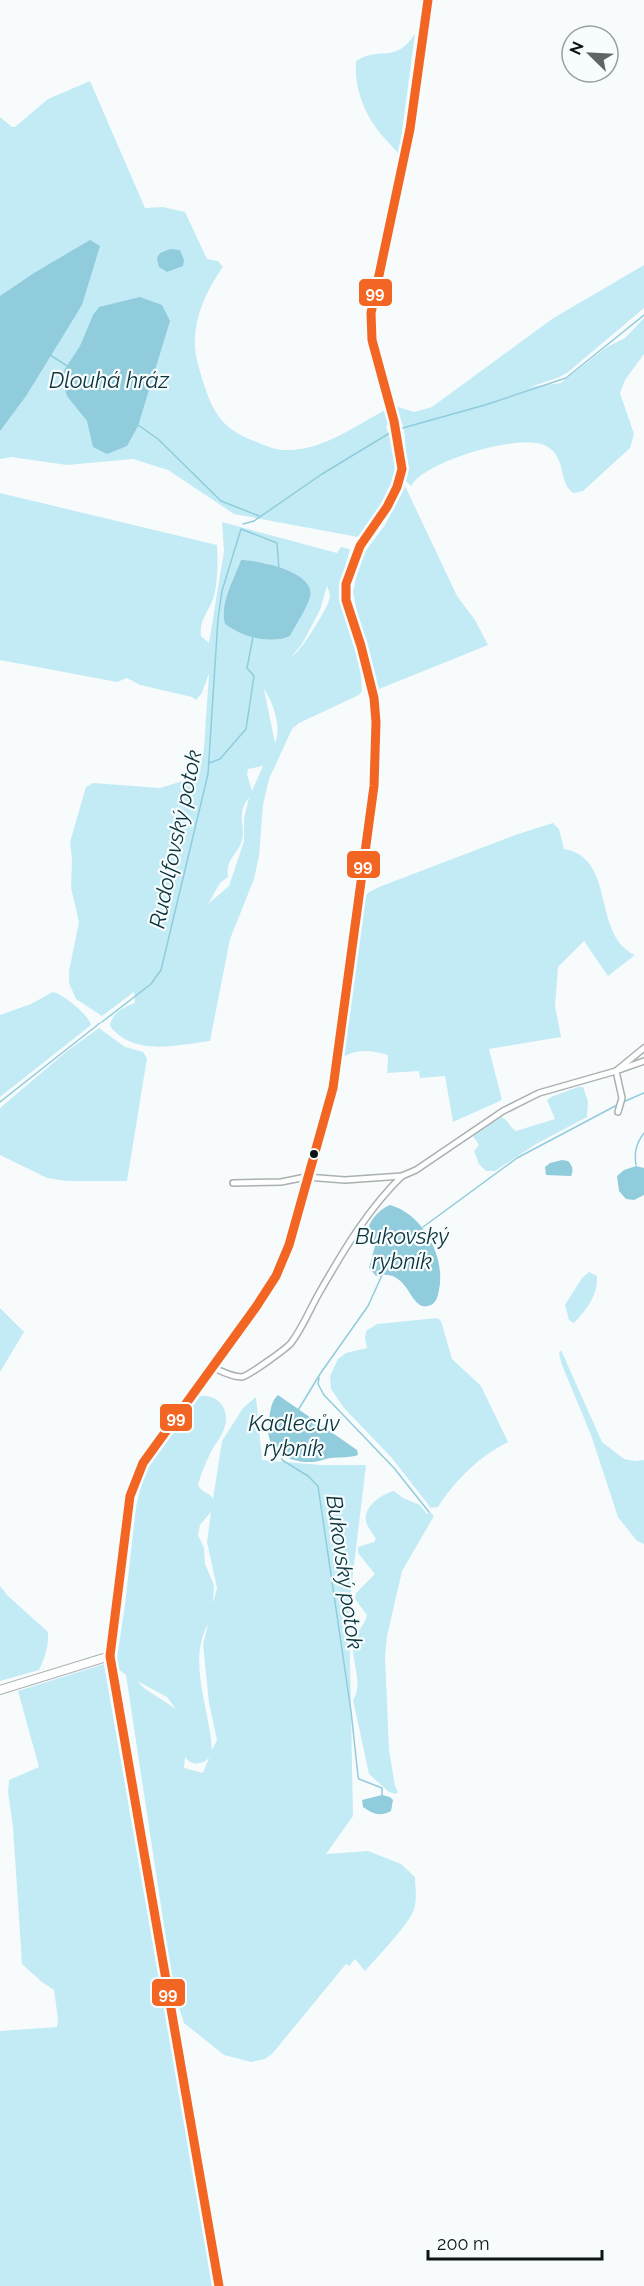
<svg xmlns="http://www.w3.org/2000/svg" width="644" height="2286" font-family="Raleway,sans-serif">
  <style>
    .green { fill: #c3ebf6; fill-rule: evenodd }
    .water { fill: #90ccdc }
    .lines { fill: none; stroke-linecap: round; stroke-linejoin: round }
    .stream { stroke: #90ccdc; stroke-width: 1.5 }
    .street-casing { stroke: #aab0b1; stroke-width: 8 }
    .secondary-casing { stroke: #aab0b1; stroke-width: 10 }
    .street { stroke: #fefeff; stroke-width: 5 }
    .secondary { stroke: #fefeff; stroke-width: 8 }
    .bus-1-casing { stroke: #f7fcfd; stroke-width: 14 }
    .bus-1 { stroke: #f26522; stroke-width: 9 }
    .bus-dot { fill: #0c1416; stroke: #f7fcfd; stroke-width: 2 }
    .labels { text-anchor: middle; stroke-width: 4.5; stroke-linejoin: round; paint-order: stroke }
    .water-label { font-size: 22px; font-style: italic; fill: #0b343e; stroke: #f7fcfd }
    .line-badge { stroke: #f7fcfd; stroke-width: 2 }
    .badge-label { font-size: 16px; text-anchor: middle; font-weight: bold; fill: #fff }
  </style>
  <rect width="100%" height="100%" fill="#f8fbfc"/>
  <g class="green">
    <path d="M415 34 399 155C393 146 386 141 380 133 364 113 354 87 356 61 381 45 394 65 415 34Z"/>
    <path d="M90 81 145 208 163 207 185 212 207 259 218 261 223 267C208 288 196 313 195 339 194 351 198 364 201 375 212 411 220 429 257 442 265 446 274 449 283 450 321 452 353 427 385 410L389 422 386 427C390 438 395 451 396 463 396 489 373 518 358 537L234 514 168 470 133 459 67 465 11 457 0 459V117L12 127H15L48 99Z"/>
    <path d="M644 265V308L567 373 557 378 530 387 561 383 607 347 625 338 644 318V354L625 380 620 393 634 434 630 448 583 491 574 493C558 484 567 459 548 447 524 431 424 461 411 486L406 481 405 436 402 422H398L395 406 414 412 432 407 552 319Z"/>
    <polygon points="405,486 457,596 475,620 488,645 379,689 378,694 373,696 353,592 358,569 367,549 385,525"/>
    <path d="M0 493 217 545C218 559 218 585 213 599 208 613 199 620 201 636L209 643 224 551 222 522 337 553 341 547 350 549 339 590 342 609 360 662 362 691 359 695 299 723 292 729 269 779 263 805 259 856 254 879 230 939 210 1041C177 1045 134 1057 110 1026 111 1014 123 1007 135 1003L134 992 102 1016 76 999 69 983V971L79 922 71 888 72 859 70 842 86 787 93 783 160 788 193 778 198 780 204 748 209 673 202 693 196 700 192 697 140 685 127 678 117 682 0 660ZM241 560 266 563 303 579 310 596 290 636C268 646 245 635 225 624 219 604 234 579 241 560ZM327 586C329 591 331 595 329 600 326 611 300 653 291 657L302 644 320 610ZM264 689C273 702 282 728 275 743ZM263 766 252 791 247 774 248 769ZM249 798 244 818V841L229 886 208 904 220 883 228 877C225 860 236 856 241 843 247 828 235 813 249 798Z"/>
    <path d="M553 823 559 829 564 849C617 858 591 935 635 955L608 976 584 941 558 967 555 1005 561 1037 489 1049 502 1100 453 1122 445 1076 420 1078 419 1071 387 1073 388 1055C374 1051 359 1048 345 1056L343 1054 364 898 369 892 379 887 515 835Z"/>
    <path d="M53 992C63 994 89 1015 91 1025L0 1097V1015L31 1004Z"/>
    <polygon points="99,1028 125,1047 143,1052 147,1058 127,1181 67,1181 47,1178 0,1155 0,1108 66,1052"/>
    <path d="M578 1087H583L588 1101 587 1117 536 1144 495 1171H486L479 1164 474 1151 479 1145 473 1136 501 1117C509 1120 509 1127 516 1131L555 1119 547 1100 551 1097Z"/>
    <path d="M589 1272 597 1276C598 1295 587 1309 574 1323L569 1320 565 1305 582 1278Z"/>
    <polygon points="0,1308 24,1332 0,1372"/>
    <path d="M437 1318 441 1321 452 1359 481 1386 508 1442C480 1456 455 1480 438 1507L431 1508 391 1457 344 1408 331 1389 330 1376 338 1359 346 1353 367 1348 365 1338 366 1331 377 1324Z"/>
    <polygon points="561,1350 602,1442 624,1459 635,1461 644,1460 644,1544 637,1541 618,1517 591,1435 562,1365 559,1353"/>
    <path d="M199 1396C219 1394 231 1410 224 1429 221 1438 214 1445 210 1454 205 1464 201 1474 198 1485 201 1493 210 1492 213 1499L222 1441 243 1408 256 1397 262 1460 321 1465H366L349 1607 353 1816 326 1854 368 1851 401 1864 415 1877C415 1886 417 1897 415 1906 412 1922 377 1957 365 1971L355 1959 349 1966 346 1964 272 2054 265 2059 251 2062 224 2055 184 2023 174 1992 126 1675 118 1669 116 1664 125 1605 136 1507 144 1473ZM211 1512 207 1542 217 1588 213 1603 214 1585 205 1564 204 1548 198 1535 200 1525ZM208 1624 203 1645 209 1703 217 1740 212 1750C210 1709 187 1663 208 1624ZM137 1681 167 1697 176 1709 144 1688ZM185 1757C191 1766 202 1765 209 1758L203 1773 184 1768Z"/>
    <path d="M394 1491 403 1498 420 1505 427 1514 430 1512 434 1516 402 1571 387 1636 385 1656 389 1750 395 1786 398 1792 396 1794 389 1792 369 1774 353 1700C363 1686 353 1665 353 1649 352 1635 364 1628 367 1615L355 1599 356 1593 375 1574 358 1553V1547L374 1542 376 1539C373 1534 368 1528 366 1522 363 1507 381 1494 394 1491Z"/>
    <path d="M0 1586 8 1596 48 1632C49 1645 45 1658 39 1670L0 1681Z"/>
    <polygon points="104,1664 213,2286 0,2286 0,2031 57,2027 58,2019 54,1990 42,1982 22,1964 13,1827 8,1792 9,1780 39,1767 18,1691"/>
  </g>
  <g class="water">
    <polygon points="90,240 100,246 82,305 26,396 0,431 0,296 34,273"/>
    <polygon points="170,249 180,250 184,260 183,266 167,272 159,267 157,258 160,253"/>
    <polygon points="140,297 162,305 170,321 138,426 127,446 107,454 93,447 87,421 67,396 61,375 80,346 93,315 99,307"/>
    <path d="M241 560C258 560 317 572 310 597 306 610 296 624 290 636 270 645 243 637 225 624 219 604 234 579 241 560Z"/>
    <path d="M562 1160 568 1161C572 1165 574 1170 571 1176L546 1175 545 1167 550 1163Z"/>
    <polygon points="636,1166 644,1168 644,1195 634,1200 626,1199 619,1191 617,1176 624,1170"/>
    <path d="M390 1205C423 1214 446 1257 439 1290 438 1295 437 1302 431 1305 408 1315 412 1267 376 1276L369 1268 375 1246C372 1241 367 1237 368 1232 368 1221 380 1209 390 1205Z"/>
    <path d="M278 1395 357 1450 358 1455C349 1458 340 1457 330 1458 324 1459 318 1462 312 1462 287 1463 263 1449 269 1421 270 1412 271 1401 278 1395Z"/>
    <path d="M382 1795 390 1797 393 1800 391 1811C380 1817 373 1814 363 1807L362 1800Z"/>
  </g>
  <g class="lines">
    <g class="stream">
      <polyline points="50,355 69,367"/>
      <polyline points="138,425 158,439 221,501 259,516"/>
      <polyline points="399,429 485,405 566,378 644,315"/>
      <polyline points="243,524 254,521 322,474 393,431"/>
      <polyline points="209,763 220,759 246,729 254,676 247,668 253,637"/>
      <polyline points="102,1022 151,984 161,970 208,774 218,619 222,591 241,529 277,543 279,569"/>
      <polyline points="0,1102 100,1023"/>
      <polyline points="623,1102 644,1093"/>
      <path d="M636 1165C634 1152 636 1144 644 1133"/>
      <polyline points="423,1227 517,1158 619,1104"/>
      <polyline points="319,1378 318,1384 324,1395 394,1468 429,1512"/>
      <polyline points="297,1412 320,1374 368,1306 383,1273"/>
      <polyline points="281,1452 282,1460 308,1476 318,1486 351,1711 358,1776 359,1779 382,1788 382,1795"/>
    </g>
    <defs>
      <g id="street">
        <polyline points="618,1112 622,1098 616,1071 644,1061"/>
        <polyline points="233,1183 281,1182 306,1177 345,1180 402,1176 416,1170 503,1111 539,1093 616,1071 644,1048"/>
        <path d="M212 1367C221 1371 231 1377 242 1377 248 1376 286 1349 291 1343 304 1326 311 1306 322 1288 345 1248 369 1208 402 1176"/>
      </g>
      <g id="secondary">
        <polyline points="0,1690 110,1656"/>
        <polyline points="219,2286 110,1656 130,1496 143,1463 256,1307 276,1276 289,1245 333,1088 374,786 376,722 374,698 361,646 346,600 346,584 360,546 387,507 397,487 402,469 394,421 372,340 371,313 410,129 428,0"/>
      </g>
    </defs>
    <use href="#street" class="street-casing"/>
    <use href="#secondary" class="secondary-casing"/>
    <use href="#street" class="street"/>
    <use href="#secondary" class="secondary"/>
    <defs>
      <polyline id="bus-1" points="219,2286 110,1656 130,1496 143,1463 256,1307 276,1276 289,1245 333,1088 374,786 376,722 374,698 361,646 346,600 346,584 360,546 387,507 397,487 402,469 394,421 372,340 371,313 410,129 428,0"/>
    </defs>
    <use href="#bus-1" class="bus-1-casing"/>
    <use href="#bus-1" class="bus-1"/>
  </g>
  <circle class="bus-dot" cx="314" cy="1154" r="5"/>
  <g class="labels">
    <g class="water-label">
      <text x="109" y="388">Dlouhá hráz</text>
      <text transform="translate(175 839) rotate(-78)" y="8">Rudolfovský potok</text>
      <text x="402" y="1244">Bukovský<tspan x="402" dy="25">rybník</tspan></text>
      <text x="294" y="1431">Kadlecův<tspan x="294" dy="25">rybník</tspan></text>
      <text transform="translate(345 1572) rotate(82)" y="8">Bukovský potok</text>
    </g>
  </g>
  <g class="line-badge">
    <rect x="358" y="278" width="35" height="29" rx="6" fill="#f26522"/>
    <rect x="346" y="850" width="35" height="29" rx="6" fill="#f26522"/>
    <rect x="159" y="1403" width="34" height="29" rx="6" fill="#f26522"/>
    <rect x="151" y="1978" width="35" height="29" rx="6" fill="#f26522"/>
  </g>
  <g class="badge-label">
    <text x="375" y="298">99</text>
    <text x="363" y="871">99</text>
    <text x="176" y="1423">99</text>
    <text x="168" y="1999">99</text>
  </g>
  <g transform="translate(590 54) rotate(294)"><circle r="28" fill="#f7fcfd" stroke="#999fa1" stroke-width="1.5"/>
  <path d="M0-4.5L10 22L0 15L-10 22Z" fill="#5f6566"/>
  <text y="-9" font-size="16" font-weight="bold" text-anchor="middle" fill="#0c1416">N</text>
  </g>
  <path d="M428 2250v9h174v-9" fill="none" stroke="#0c1416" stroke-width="3"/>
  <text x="437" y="2250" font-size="18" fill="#0c1416" stroke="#f7fcfd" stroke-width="4.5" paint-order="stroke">200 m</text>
</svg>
